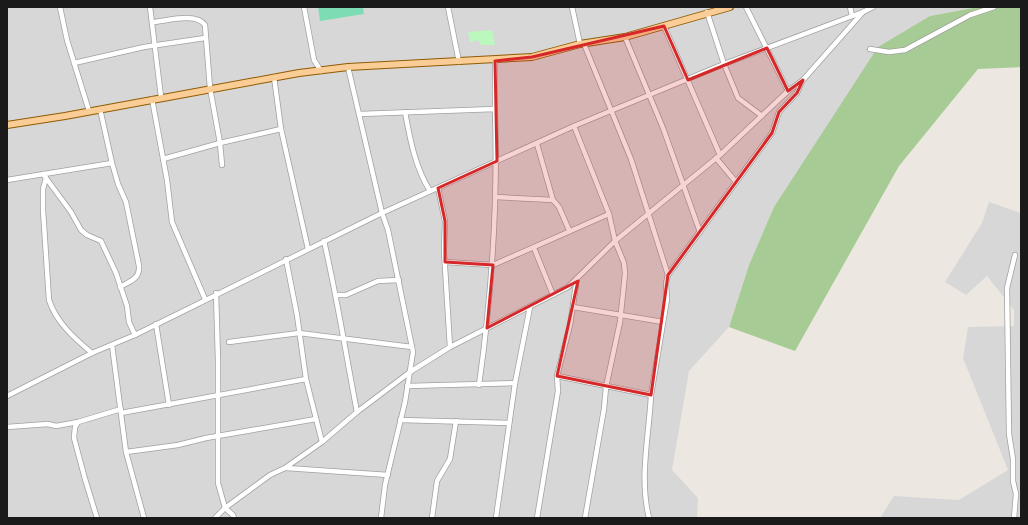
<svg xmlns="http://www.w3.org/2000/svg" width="1028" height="525" font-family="Lato,sans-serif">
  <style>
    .residential { fill: #d8d7d7 }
    .forest { fill: #a7cb94 }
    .park { fill: #bbf8bd }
    .pitch { fill: #7ddcb4 }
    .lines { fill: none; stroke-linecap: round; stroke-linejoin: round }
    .minor-casing { stroke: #a1a1a1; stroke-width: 6 }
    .major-casing { stroke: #8f5b02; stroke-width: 8 }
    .minor { stroke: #fff; stroke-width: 4.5 }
    .major { stroke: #facc96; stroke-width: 6 }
    .marked { fill: #d62828; fill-opacity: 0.2; stroke: #d62828; stroke-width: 3; stroke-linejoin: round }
  </style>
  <rect width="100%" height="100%" fill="#ece7e0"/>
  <g class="residential">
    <polygon points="7,7 978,7 930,16 774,207 749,265 729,327 689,371 672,470 698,498 697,518 7,518"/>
    <polygon points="989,202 1021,213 1021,518 880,518 894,496 959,500 1008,470 963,358 968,327 1014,326 1014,310 987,276 966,295 945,282 982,223"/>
  </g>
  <polygon class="forest" points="978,7 1021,7 1021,67 978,69 899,166 795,351 729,327 749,265 774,207 878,47 930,16"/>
  <polygon class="park" points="492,30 495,45 481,45 478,40 470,42 468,32"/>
  <polygon class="pitch" points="318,7 363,7 364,14 320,21"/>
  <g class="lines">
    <defs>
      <g id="minor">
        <polyline points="60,7 67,40 89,111"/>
        <polyline points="150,7 161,97"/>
        <polyline points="304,7 314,60 321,71"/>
        <polyline points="448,7 459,62"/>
        <polyline points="572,7 580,44"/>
        <polyline points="746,7 788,91"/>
        <polyline points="850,7 852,16"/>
        <polyline points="707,12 724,64 738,98 762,116"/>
        <path d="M153 22C167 21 196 12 205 25L210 88 220 143 222 165"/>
        <polyline points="664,26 720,155"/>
        <polyline points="625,37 663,128 700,232"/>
        <polyline points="584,44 631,159 668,275"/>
        <polyline points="870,49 889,52 905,50 970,15 994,7"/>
        <polyline points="74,63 144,47 205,38"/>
        <polyline points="348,67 382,213 388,230 413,352 405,402 385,485 381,518"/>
        <polyline points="274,77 281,129 308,249"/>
        <polyline points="152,99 167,180 172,222 205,299"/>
        <path d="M100 109 112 163 118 184 126 202 139 266C140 279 130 281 120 287"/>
        <polyline points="495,109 495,61"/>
        <path d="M405 112C410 139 415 167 430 191"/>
        <path d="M360 114 495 109C498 201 492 293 479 385"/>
        <polyline points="574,126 609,214 615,241 624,263 625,274 620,322 606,387 604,409 585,518"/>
        <polyline points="537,144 553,200 559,207 569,230"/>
        <polyline points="716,158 736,182"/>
        <polyline points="163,159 220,143 281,129"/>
        <polyline points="43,174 71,212 81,230 87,235 101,241 116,273 127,306 129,322 135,335"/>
        <path d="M46 178 43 189V210L49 300C56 322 74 338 92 353"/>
        <polyline points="7,180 112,163"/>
        <polyline points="438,188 445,221 444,251 450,347"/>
        <polyline points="496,197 553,200"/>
        <path d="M324 241C337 297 346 355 357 412"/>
        <polyline points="534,248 553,295"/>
        <polyline points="286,259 297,315 306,379 322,442"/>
        <polyline points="445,262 493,265 609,214"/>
        <polyline points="216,293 218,360 218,483 225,508 233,515 234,518"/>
        <polyline points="337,295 346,295 378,281 399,280"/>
        <polyline points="573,307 663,322"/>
        <polyline points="156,324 169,405"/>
        <polyline points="229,342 299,333 412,347"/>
        <polyline points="112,345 126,452 144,518"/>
        <polyline points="557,376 651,395 667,299 666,283 668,275 772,133 779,112 797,93 802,81"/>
        <polyline points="407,386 515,383 530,307"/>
        <polyline points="7,396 92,353 135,335 382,213 574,126 724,64 863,12 873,7"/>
        <polyline points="121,413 306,379"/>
        <polyline points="400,420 509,423"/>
        <polyline points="78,422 75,427 74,438 85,479 97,518"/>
        <polyline points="7,427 48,424 56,426 78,422 121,409"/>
        <polyline points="126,452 178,445 206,438 316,419"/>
        <polyline points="286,468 388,475"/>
        <polyline points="215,518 225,508 270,475 285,468 322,442 357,412 410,372 450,347 568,287 615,241 720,155 788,91 803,80 863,12"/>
        <polyline points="432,518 437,481 450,459 456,421"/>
        <polyline points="496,518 515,383"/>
        <polyline points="537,518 558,391 557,376 570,325 577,278"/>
        <path d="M649 518C639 477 649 437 651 395"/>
        <polyline points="1014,518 1016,494 1013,481 1013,459 1009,434 1007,288 1015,255"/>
      </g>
      <polyline id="major" points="7,125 65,116 299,73 348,67 532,57 580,44 625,37 730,7"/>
    </defs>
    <use href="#minor" class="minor-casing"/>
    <use href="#major" class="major-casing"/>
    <use href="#minor" class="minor"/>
    <use href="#major" class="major"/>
  </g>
  <path class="marked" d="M664 26 688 80 767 48 788 91 803 80 797 93 779 112 772 133 668 275 651 395 557 376 578 281 487 328 493 265 445 262V221L438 188 497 161 495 61 532 57Z"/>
  <rect width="1028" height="525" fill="none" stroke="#1a1a1a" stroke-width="16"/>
</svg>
